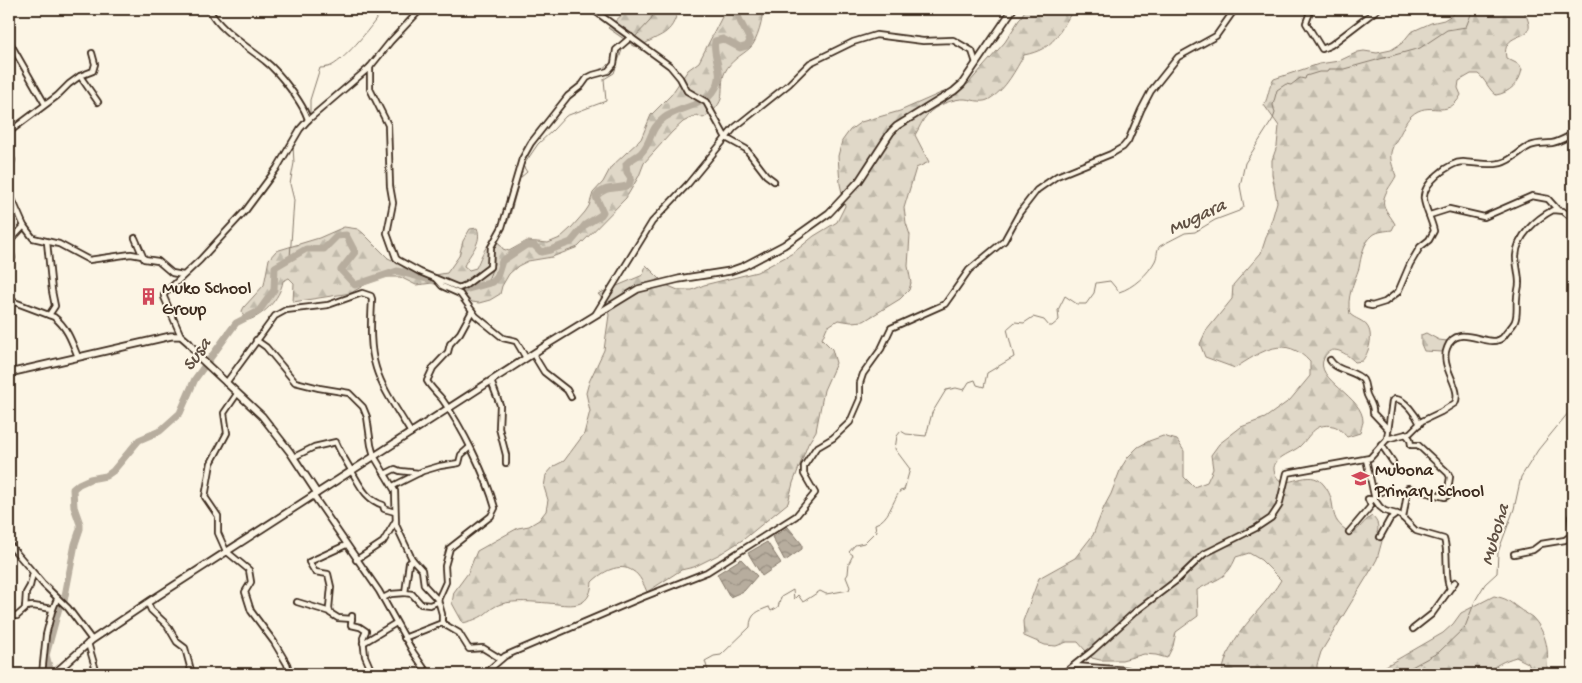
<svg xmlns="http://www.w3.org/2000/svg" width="1582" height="683" font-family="'Gochi Hand',sans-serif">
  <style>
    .forest { fill: url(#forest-firs); stroke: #8e8173 }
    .water { fill: url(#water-waves); stroke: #85796b }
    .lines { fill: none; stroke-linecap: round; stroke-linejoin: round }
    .stream { stroke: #85796b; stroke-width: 1 }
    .river { stroke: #b7ad9e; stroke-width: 7 }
    .minor-casing { stroke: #3b2a1e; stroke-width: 8 }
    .major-casing { stroke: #3b2a1e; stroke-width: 9 }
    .minor { stroke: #fcf5e5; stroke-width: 4.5 }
    .major { stroke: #fcf5e5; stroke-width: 5.5 }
    .labels { text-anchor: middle; stroke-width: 4; stroke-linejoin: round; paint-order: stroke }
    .poi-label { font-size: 18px; fill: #3b2a1e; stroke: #fcf5e5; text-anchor: start }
    .water-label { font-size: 19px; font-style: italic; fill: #605144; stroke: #fcf5e5 }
  </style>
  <defs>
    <pattern id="forest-firs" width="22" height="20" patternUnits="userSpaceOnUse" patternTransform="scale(1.25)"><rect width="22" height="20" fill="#e0d8c8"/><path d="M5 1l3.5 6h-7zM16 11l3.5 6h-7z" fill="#c1baab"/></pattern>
    <pattern id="water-waves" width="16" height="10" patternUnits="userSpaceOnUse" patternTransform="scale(1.25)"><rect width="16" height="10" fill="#b7ad9e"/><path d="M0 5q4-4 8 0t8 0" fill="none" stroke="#968d80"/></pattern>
  </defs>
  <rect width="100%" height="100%" fill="#fcf5e5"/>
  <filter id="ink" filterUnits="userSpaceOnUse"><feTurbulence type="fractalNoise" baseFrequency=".02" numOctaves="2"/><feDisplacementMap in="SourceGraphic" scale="10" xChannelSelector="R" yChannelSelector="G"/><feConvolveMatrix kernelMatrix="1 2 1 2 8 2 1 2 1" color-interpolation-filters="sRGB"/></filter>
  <g filter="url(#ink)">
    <g class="forest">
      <path d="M628 9H678C672 37 660 33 640 47L634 46 608 28Z"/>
      <path d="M726 9H762C764 18 757 42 750 48 741 56 731 60 725 72 721 80 723 90 721 99 719 106 710 115 703 118L697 115 683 122 672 132 644 163 639 176 626 198 578 247 552 257 528 261 518 266 509 274 502 286 500 294 490 300 479 303 472 302 465 296 433 283 416 285 400 277H385L366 284 351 293 293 302 294 283 289 278 283 281C280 299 263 317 245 321L242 311 244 307 264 285 269 259 276 251 319 238 344 227 358 229 363 233 388 258 406 267 435 275 447 273 459 256 463 241 470 229 477 228C483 243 470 252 464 266L469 270 476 268C480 260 484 247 492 241L499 243 503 249 509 251 527 241 548 243 560 238 571 228 585 212 589 206 593 193 603 182 611 167 641 139 651 115 671 95 688 70 699 62Z"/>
      <path d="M1026 9H1074C1058 33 1055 49 1024 55 1016 69 1006 89 991 98 983 104 975 100 965 99 954 98 934 106 927 115 922 120 919 129 915 135L929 162 916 168 904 208 906 223 910 235 908 266 911 283 909 290 900 299 864 321 851 322 838 320 827 327 822 339 832 349 836 363 824 390 816 431 808 444 793 483 788 503 744 539 720 554 694 567 681 570 647 592C644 585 640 575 633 571 619 562 602 572 592 582 590 611 569 605 548 603 534 602 515 600 501 604 494 606 490 610 485 614 478 619 471 621 463 623L452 603 454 592 468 573 477 551 518 528 529 526 539 520 546 511 548 500 544 487 546 475 554 466 564 461 584 434 590 411 586 393 589 382 604 350 609 315 606 303 598 294 643 275 646 265 666 285 678 290H692L704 285 757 272 793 253 814 236 837 222 845 206 840 184 838 156 842 141 850 130 861 122 900 111 941 93 968 84 1005 42Z"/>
      <path d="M1458 9H1523C1525 13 1528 19 1529 24 1532 41 1501 31 1506 58L1518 64 1522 69C1520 83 1509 93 1496 95 1488 89 1486 80 1478 74H1471L1459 81 1458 88 1461 95C1446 122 1430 98 1411 116 1405 122 1403 129 1399 136 1388 153 1389 157 1396 176 1392 185 1381 195 1384 206 1386 212 1392 218 1395 224L1392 230C1386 231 1378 231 1373 235 1363 243 1361 257 1359 268 1354 283 1346 297 1350 314 1355 319 1363 320 1367 326 1374 335 1369 353 1362 361L1355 362C1347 354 1331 342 1324 358 1313 380 1364 396 1363 422 1362 425 1361 430 1360 433L1347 437C1343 433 1339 427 1333 426 1314 422 1310 437 1299 447 1290 454 1267 459 1276 476 1285 493 1309 465 1324 485 1340 505 1324 518 1351 533 1360 530 1363 521 1372 516 1378 522 1379 526 1377 533L1382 541 1377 559 1371 570 1321 652 1317 665V674H1222C1229 632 1260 615 1281 580L1261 560 1249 553 1236 557C1227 580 1217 578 1197 590L1198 616 1176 632 1173 646 1167 658 1156 655 1144 654 1122 660H1100L1092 658 1078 642H1067L1056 646 1045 645 1024 636 1023 621 1039 578 1075 558 1093 535 1104 507 1111 494 1121 468 1128 457 1138 447 1149 441 1163 436 1177 440 1184 451V477L1194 487 1207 482 1213 469 1211 455 1219 444 1241 427 1265 418 1290 400 1310 376V362C1285 334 1262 351 1235 368L1205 357 1200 344 1206 331 1232 299 1233 285 1261 253 1273 216 1277 202 1272 174V160L1277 146 1279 126 1264 105C1269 96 1268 87 1274 79L1319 64 1339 61 1358 52 1364 51 1377 53 1391 50 1402 43 1411 32 1431 23 1444 20 1455 13Z"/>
      <polygon points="1426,333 1439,340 1447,341 1443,352 1424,351 1421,344 1421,335"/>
      <path d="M1494 596C1508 599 1507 600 1518 608 1523 612 1528 614 1532 617 1547 632 1550 654 1546 673L1533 674 1528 663 1516 657C1503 661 1495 665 1486 674H1372L1443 633 1453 624 1461 613Z"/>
    </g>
    <g class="water">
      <polygon points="788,527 802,544 802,549 785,561 772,537"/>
      <polygon points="767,542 781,563 762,576 748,553"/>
      <polygon points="741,559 757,576 744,591 730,597 717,574"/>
    </g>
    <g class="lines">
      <g class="stream">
        <polyline points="634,38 650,21 656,9"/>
        <path d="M310 117V100L320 68C324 68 328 67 331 66 347 58 374 24 383 9"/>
        <polyline points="290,258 294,200 290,184 294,163 293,146 295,141"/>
        <polyline points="487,283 494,264 494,248 509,219 520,178 527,172 523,166 538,144 553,130 566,116 606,101 604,79 614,73 623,47 631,41"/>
        <path d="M709 674 705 661 714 656 721 655 750 627C750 614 758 611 769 607L771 611 778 607 781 597 793 590 794 599 798 595 803 602 820 591 826 594 849 590 850 587 846 577 848 574 849 563 853 555 849 552 855 545 864 543 876 531 875 524C889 520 892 502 900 491L904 490 910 469 895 449 897 436 901 431 906 434 926 436 932 413 946 390 956 388 964 390 969 382 975 380 977 385 984 387 987 373 1014 357 1007 329 1015 322 1024 323 1033 317 1044 320 1049 326H1052L1059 320 1058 310 1065 296 1077 304H1086L1094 293 1096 283 1110 281 1119 292C1133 288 1148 274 1155 261 1158 255 1156 250 1160 246L1185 233 1195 232 1215 220 1239 211 1244 207 1240 186 1245 163 1273 119 1275 113 1273 105 1277 90 1286 84 1291 85 1300 78 1305 79 1306 76 1319 72H1327L1329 69H1344L1420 48 1447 30 1466 27 1473 9"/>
        <polyline points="1399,674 1439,652 1465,627 1475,601 1485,584 1497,573 1498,552 1514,509 1521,477 1538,450 1573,407"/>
      </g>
      <g class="river">
        <path d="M64 601 75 544 80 529V524L74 507 73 489 79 484 90 479 106 476 113 471 139 440 160 431 180 413 195 379 236 323 259 311 274 290 275 267 306 249H324L337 236 346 235 355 252 341 270 355 285 397 271 435 281 439 280 449 288 460 291 493 282 497 277 502 261 526 245H534L541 252 550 250 571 242 585 225 601 215 603 212 596 197C604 185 618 190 629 185L631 178 627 172 626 164C631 158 637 157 641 153 652 142 649 129 664 118 682 105 710 107 718 83 723 68 712 56 715 41L723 39 740 48 747 46 750 41C746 29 737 21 737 9"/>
        <polyline points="51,674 46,655 60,604"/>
      </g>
      <defs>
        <g id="minor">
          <path d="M209 9C218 29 248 47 265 61 278 71 304 104 308 120"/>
          <polyline points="592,9 670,66 680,78 687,91 706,102 726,138 746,149 766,175 774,181"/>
          <polyline points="1308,9 1309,15 1306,23 1322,49 1331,45 1378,9"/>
          <polyline points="9,41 45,104"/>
          <polyline points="370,67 370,89 388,125 390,186 393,203 387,233 396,258 398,260 420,272 459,288 466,285 490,267 491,247 502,227 522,159 531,143 568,96 582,85 587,78 593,75 608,71 614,64 616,50 631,37"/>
          <polyline points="80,76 98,102"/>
          <polyline points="9,132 57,96 69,84 80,76 93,71 95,64 92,53"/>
          <polyline points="9,154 12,160 9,171"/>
          <polyline points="9,192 24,226 33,238 59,244 89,260 131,254 142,256"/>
          <polyline points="1430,215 1449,209 1484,217 1532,196 1548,199 1557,209"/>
          <polyline points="135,238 144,259 158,261 172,273 183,275"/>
          <polyline points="9,242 24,226"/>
          <polyline points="47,242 52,291 55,306 49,315"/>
          <polyline points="9,245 12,258 9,261"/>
          <polyline points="436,279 442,286 460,294 476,316 503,338 516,341 526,358"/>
          <path d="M9 300 54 317C67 327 72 342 78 357"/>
          <path d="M1367 305 1372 306 1385 302 1398 292 1410 264 1420 247 1429 240 1434 231C1432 221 1425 208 1424 199 1422 184 1449 162 1463 162 1476 163 1488 166 1501 163 1513 160 1519 151 1530 146 1538 143 1544 144 1552 143 1559 142 1567 137 1573 134"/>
          <polyline points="595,315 652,222 688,184 734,128 789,84 810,63 853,42 876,35 923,41 953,40 972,51 976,63"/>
          <polyline points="181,336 164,297 164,294 200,260 246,210 277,168 300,129 308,120 370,67 390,42 421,9"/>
          <polyline points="256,340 266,347 295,382 319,388 349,393 363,407 367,417 371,445 374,456 395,491 396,525 412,559 422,570 424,585 438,600 442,614 442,623"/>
          <polyline points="533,354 544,372 567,390 571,397"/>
          <path d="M1330 360C1337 372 1355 370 1363 380 1366 385 1365 390 1367 395 1370 402 1374 406 1373 413L1388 429"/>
          <polyline points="491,381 500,405 499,428 506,455 506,463"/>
          <path d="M226 383 275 316 286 310 328 305 362 293 371 296 372 299C371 321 369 346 376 368 383 391 399 412 411 433"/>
          <polyline points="237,394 224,413 227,433 211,463 205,497 218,516 218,533 226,551 249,570 251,582 245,592 251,611 274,642 287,664 290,674"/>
          <path d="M1387 439 1392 401 1395 399C1405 399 1416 415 1420 424"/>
          <polyline points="1381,444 1393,462"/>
          <path d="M294 457 314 447 336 442C341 454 345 459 351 470 360 485 365 499 383 505L384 509 395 512"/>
          <path d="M1366 459 1375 500 1380 507 1385 511 1400 515 1416 531 1444 539C1449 552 1444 578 1450 588"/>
          <polyline points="385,474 395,469 400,471 419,473"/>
          <polyline points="393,486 423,471 440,466 459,463 461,455 470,447"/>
          <polyline points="1373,489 1382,492"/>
          <polyline points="313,495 379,591 413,652 428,674"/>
          <polyline points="1573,514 1571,517 1573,537"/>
          <polyline points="1403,518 1408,488 1445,497 1447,496 1450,477 1448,473 1418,445 1411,445 1410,439 1406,434"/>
          <polyline points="1349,532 1371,506 1368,499 1375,500"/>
          <polyline points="1380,537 1390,519 1397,514"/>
          <polyline points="9,544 43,584 68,608 92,640"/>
          <polyline points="346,545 309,562 315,572 328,574 331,587 329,608 330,613 338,618 352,619"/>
          <polyline points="1514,554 1533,550 1541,544 1565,540 1569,537 1573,539"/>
          <polyline points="356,560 383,542 395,522"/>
          <path d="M405 593 412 594 421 604 430 605 437 602 446 582 445 566 450 548 491 516 495 508C486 475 462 427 442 399 437 393 431 388 427 381L433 368 448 352 450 344 460 333 472 311"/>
          <polyline points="383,598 391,594 405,593 409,563 413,560"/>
          <polyline points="297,602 330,612"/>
          <polyline points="148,603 151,610 167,625 177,642 185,648 192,674"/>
          <polyline points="25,607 33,606 53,609"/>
          <polyline points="9,616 17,616 25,609 26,593 30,586 33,573"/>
          <polyline points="352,616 351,625 360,627 366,631 363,638 365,656 371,670 377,674"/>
          <polyline points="1413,629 1432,614 1455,582"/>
          <polyline points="404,638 442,623 459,633 469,649 483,648 501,659"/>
          <polyline points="88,643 97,674"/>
          <polyline points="363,643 396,623"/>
          <polyline points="1074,666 1127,670 1136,674"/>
          <polyline points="42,674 46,635 52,611 57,599"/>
          <polyline points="484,674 505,656 514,652 641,598 707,572 796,516 815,493 804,474 804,466 816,448 833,438 850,422 860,399 860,383 863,374 881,349 891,328 945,304 969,270 1004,241 1020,212 1037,190 1057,176 1111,154 1123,147 1128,141 1141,110 1151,91 1178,57 1216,36 1235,9"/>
          <path d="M1063 674 1092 651 1135 612 1177 580 1204 554 1256 528 1271 518 1279 506 1287 473 1370 458 1387 439 1410 433 1422 421 1441 412 1455 403C1463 388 1439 367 1447 348 1458 319 1491 353 1504 336 1507 331 1513 326 1515 321 1518 314 1516 305 1517 298 1517 293 1519 288 1519 283 1519 274 1516 265 1516 256 1517 236 1536 219 1553 210L1563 211 1573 219"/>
        </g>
        <g id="major">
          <polyline points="9,373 171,336 181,336 189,343 201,359 262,416 290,452 317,493"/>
          <polyline points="54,674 92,640 150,601 548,344 638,289 679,279 730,271 744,266 784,245 829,213 859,181 891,132 897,126 954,91 962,84 1013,9"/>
        </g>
      </defs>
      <use href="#minor" class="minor-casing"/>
      <use href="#major" class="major-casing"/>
      <use href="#minor" class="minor"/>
      <use href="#major" class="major"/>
    </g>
  </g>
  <defs>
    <symbol id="building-bare" viewBox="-9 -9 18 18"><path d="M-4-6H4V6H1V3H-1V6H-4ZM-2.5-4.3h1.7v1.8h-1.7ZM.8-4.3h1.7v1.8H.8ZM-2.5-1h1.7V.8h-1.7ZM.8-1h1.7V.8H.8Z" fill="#d1495b" stroke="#fcf5e5" stroke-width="2.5" paint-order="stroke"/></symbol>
    <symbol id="school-bare" viewBox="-9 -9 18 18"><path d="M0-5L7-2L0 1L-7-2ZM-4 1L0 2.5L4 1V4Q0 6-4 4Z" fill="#d1495b" stroke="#fcf5e5" stroke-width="2.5" paint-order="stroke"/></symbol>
  </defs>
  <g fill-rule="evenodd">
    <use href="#building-bare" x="136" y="284" width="25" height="25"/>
    <use href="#school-bare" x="1348" y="466" width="25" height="25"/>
  </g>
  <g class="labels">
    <g class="poi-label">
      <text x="162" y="293">Muko School<tspan x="162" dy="21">Group</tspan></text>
      <text x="1375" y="475">Mubona<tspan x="1375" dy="21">Primary School</tspan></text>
    </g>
    <g class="water-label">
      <text transform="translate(1196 215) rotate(-25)" y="7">Mugara</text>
      <text transform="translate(195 353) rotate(-55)" y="7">Susa</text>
      <text transform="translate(1493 534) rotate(-74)" y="7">Muboha</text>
    </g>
  </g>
  <rect width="1582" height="683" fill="none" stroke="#fcf5e5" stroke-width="30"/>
  <rect x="15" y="15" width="1552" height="653" fill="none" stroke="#3b2a1e" stroke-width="2" filter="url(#ink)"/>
</svg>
